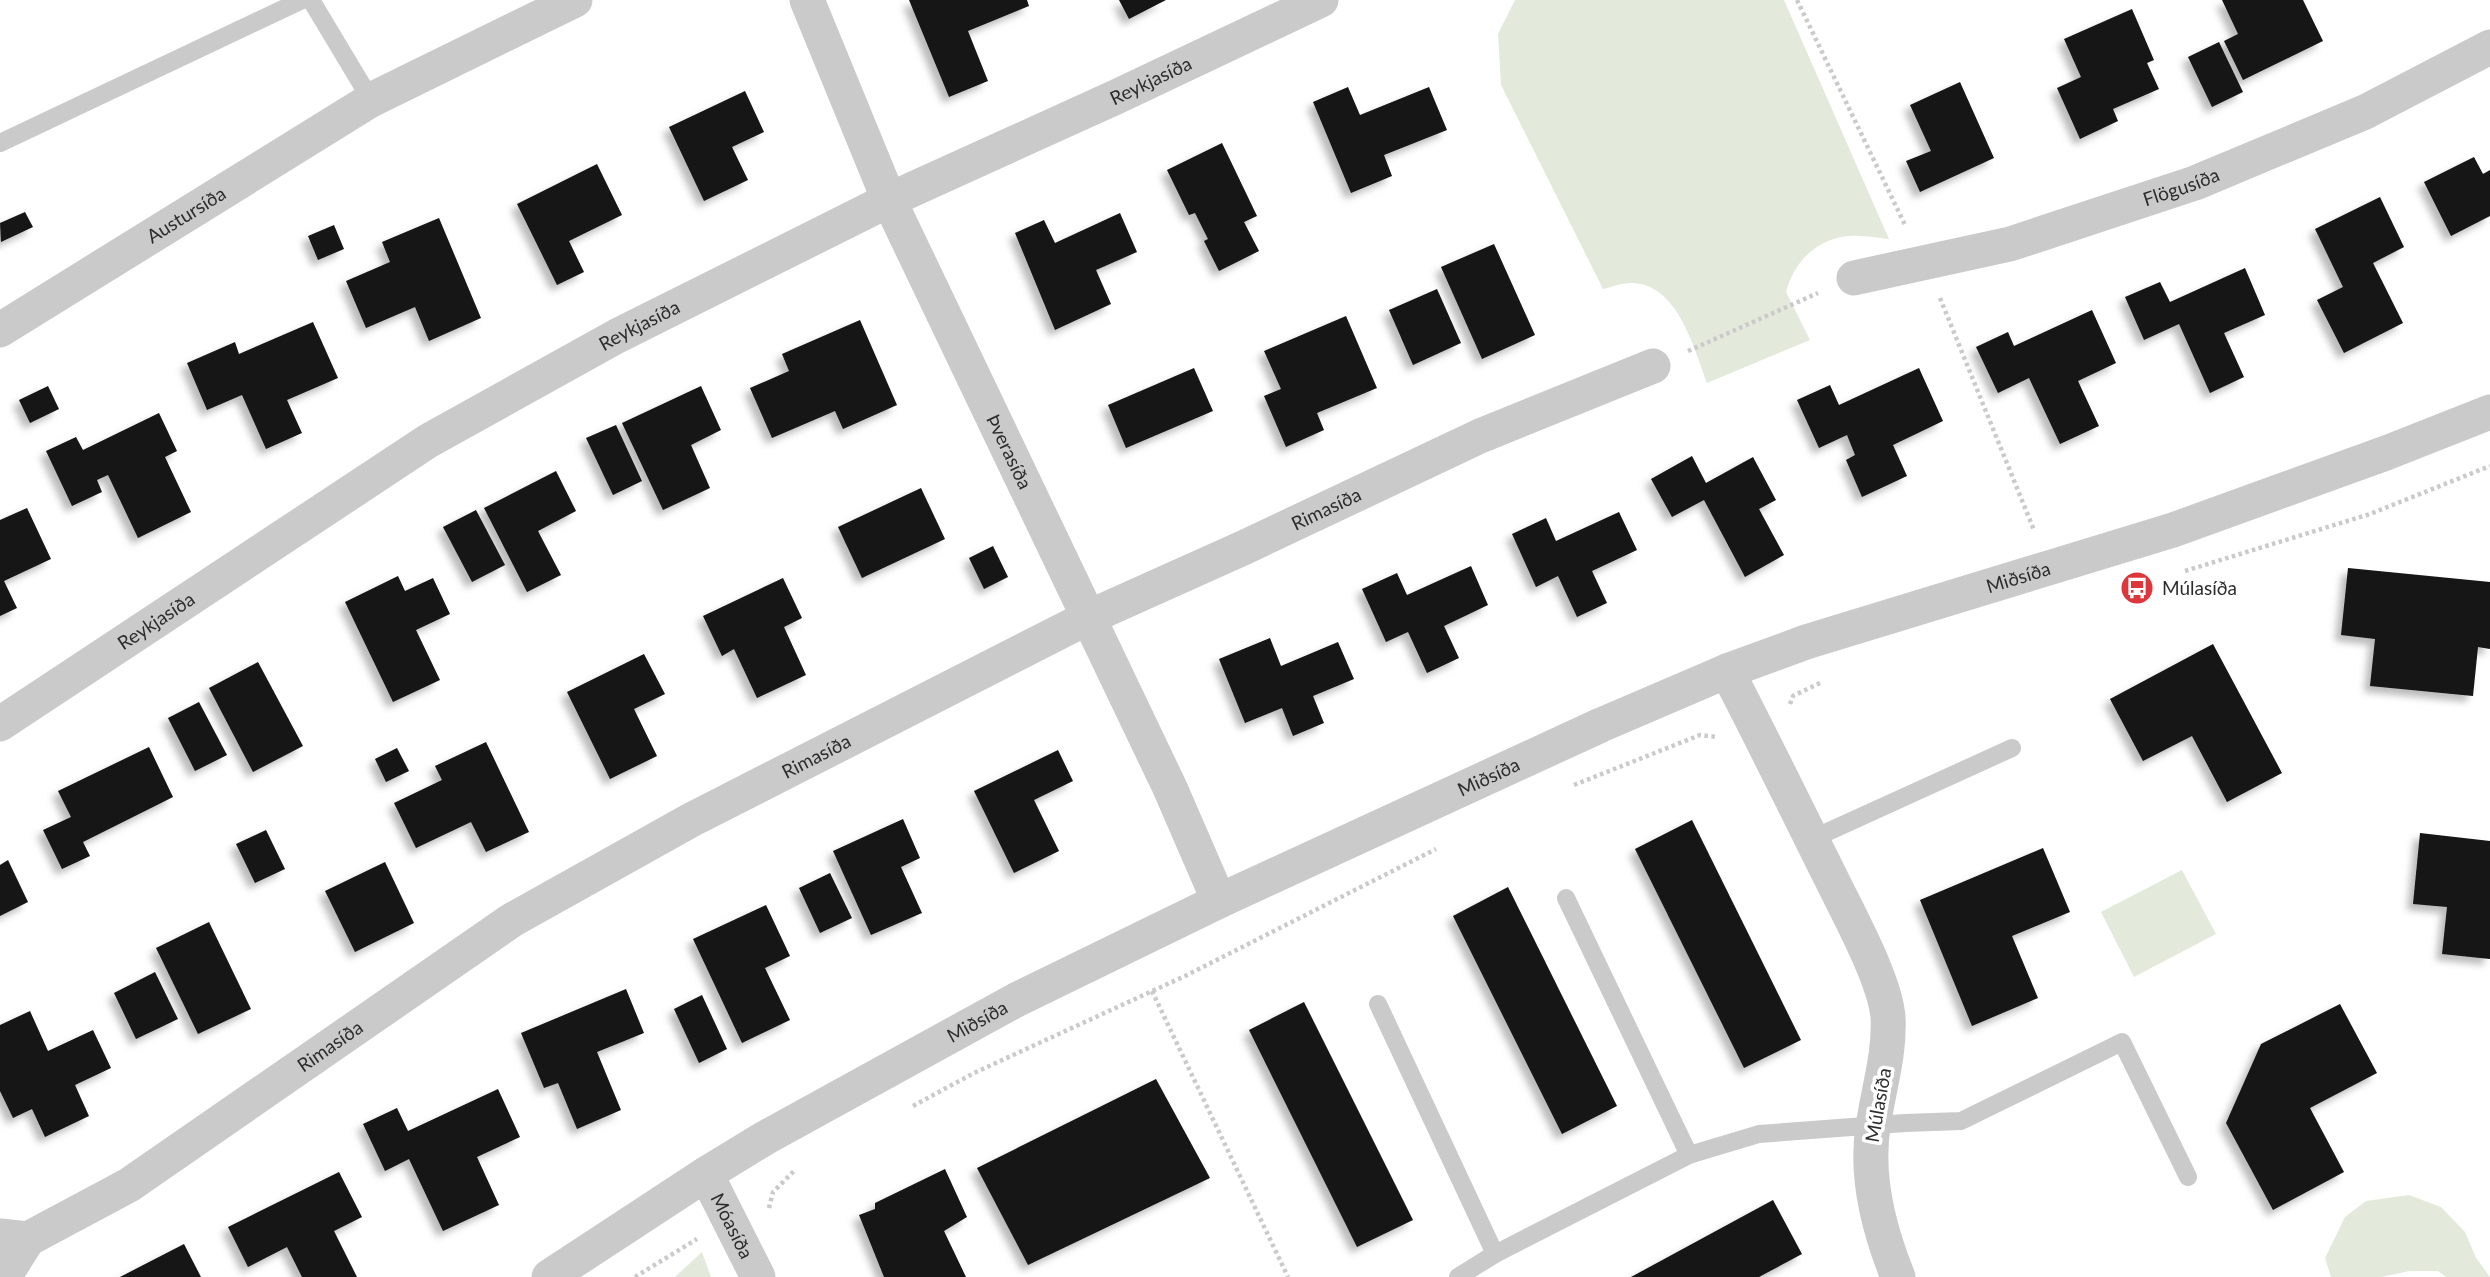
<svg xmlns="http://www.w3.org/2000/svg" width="2490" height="1277" font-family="Lato,sans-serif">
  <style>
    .green { fill: #e3eadb }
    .building { fill: #141414; filter: url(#shadow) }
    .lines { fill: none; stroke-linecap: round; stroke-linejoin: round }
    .path { stroke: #cacaca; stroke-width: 4.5; stroke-dasharray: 3.5 3.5; stroke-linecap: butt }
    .lane { stroke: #cacaca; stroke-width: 18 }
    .street { stroke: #cacaca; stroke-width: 35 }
    .labels { text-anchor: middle; stroke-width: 7; stroke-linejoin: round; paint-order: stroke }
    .street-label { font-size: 19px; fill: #2d2d2d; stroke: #fff }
    .poi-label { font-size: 19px; fill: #2d2d2d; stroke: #fff; text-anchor: start }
  </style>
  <defs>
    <filter id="shadow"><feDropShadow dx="-6" dy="6" stdDeviation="3.5" flood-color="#0004"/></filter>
  </defs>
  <rect width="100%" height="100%" fill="#fff"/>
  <g class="green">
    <path d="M1515 0H1784L1889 239C1876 238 1862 235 1849 236 1816 239 1794 262 1786 292L1810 340 1707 383C1694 347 1677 283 1631 283 1622 283 1612 287 1603 289L1501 85 1498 34Z"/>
    <polygon points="2182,870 2216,934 2134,977 2101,912"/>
    <polygon points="2409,1195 2441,1207 2465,1232 2476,1258 2490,1277 2446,1277 2438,1271 2410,1271 2381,1277 2331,1277 2325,1258 2345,1217 2366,1201"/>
    <polygon points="702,1252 711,1277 675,1277"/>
  </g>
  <g class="building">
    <polygon points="909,0 1027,0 1029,6 968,31 988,81 949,97"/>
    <polygon points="1119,0 1166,0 1129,19"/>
    <polygon points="2222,0 2303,0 2323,41 2243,80 2224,41 2238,34"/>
    <polygon points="2132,9 2154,60 2147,63 2159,89 2113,109 2118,121 2080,139 2057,88 2081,77 2064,39"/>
    <polygon points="2219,42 2243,92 2212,107 2188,57"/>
    <polygon points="1960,82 1994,158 1920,192 1906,161 1931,151 1910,105"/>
    <polygon points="1348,87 1360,115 1429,87 1447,130 1384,155 1392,176 1351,193 1313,102"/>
    <polygon points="745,91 764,132 732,147 748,180 704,201 669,127"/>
    <polygon points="1222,143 1257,216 1244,222 1259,251 1219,271 1204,241 1208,239 1195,213 1189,215 1167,170"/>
    <polygon points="2474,157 2483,174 2490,170 2490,216 2451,236 2424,182"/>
    <polygon points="597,164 622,215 569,241 584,272 557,285 517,204"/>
    <polygon points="2380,197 2404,247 2373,263 2403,323 2344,353 2317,300 2343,287 2315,229"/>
    <polygon points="25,212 33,227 1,242 0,223"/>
    <polygon points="1120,213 1137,252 1096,270 1111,304 1055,330 1015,233 1044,220 1055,243"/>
    <polygon points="439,218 481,318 429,341 415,307 366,328 346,281 390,262 382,242"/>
    <polygon points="334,225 344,249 318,260 308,236"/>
    <polygon points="1494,244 1535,335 1482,359 1441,267"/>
    <polygon points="2245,268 2265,315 2224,333 2244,377 2210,393 2179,324 2144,340 2125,297 2160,282 2170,302"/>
    <polygon points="1437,289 1461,343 1413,365 1389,310"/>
    <polygon points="2092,310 2116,363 2078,381 2099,426 2060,444 2029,378 1998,393 1976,347 2008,332 2014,346"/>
    <polygon points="1346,316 1377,388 1317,413 1324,430 1286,447 1264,396 1281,389 1264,351"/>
    <polygon points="860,320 897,405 843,429 835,411 772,438 750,388 789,371 782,354"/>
    <polygon points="313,322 338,378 287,400 302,433 266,449 242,395 207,410 187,363 235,342 239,354"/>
    <polygon points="1194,368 1213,411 1126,448 1108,405"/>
    <polygon points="1919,368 1943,421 1893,445 1907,476 1862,497 1846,460 1855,455 1847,435 1819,448 1797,400 1830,385 1839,405"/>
    <polygon points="48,386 59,409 30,423 19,400"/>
    <polygon points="701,386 721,430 691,445 710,488 663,510 622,423"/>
    <polygon points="159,413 177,451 165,457 191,512 138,538 108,475 97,480 102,492 72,506 46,451 76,437 83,450"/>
    <polygon points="616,425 642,481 613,495 586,438"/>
    <polygon points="1692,456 1706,483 1753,457 1776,500 1759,509 1784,555 1745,577 1704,500 1672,517 1651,479"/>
    <polygon points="556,471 576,511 538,531 561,575 527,592 484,508"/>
    <polygon points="921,488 945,539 862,578 838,527"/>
    <polygon points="27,508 51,559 4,581 17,608 0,616 0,520"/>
    <polygon points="476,510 505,565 472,582 443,527"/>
    <polygon points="1619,512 1637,550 1592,571 1607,603 1577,617 1558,576 1536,587 1512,534 1546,518 1556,541"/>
    <polygon points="993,546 1008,577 984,589 969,558"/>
    <polygon points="1471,566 1488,605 1444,626 1459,658 1427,673 1408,632 1386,642 1362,589 1397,573 1407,595"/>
    <polygon points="2348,568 2490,582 2490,649 2478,647 2473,696 2370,686 2375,639 2341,635"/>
    <polygon points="398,576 405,591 433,578 450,614 416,630 440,680 393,702 345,602"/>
    <polygon points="783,578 802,618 784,627 806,675 757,698 734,649 722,656 703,616"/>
    <polygon points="1270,638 1281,666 1338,642 1354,679 1313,696 1324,723 1293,736 1282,708 1245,723 1219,659"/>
    <polygon points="2213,644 2282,773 2227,802 2192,736 2143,761 2110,699"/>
    <polygon points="644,654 665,694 634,709 657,756 610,779 567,692"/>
    <polygon points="258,662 303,746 253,772 209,688"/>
    <polygon points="199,702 227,755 195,771 168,718"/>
    <polygon points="486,742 529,832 486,852 471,822 416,848 394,803 442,780 435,766"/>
    <polygon points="149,747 173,797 83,842 90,856 62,869 43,830 71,817 58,791"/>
    <polygon points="397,748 409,771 386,782 375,759"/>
    <polygon points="1058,750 1073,781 1034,800 1059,851 1014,873 974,791"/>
    <polygon points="903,819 920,858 901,867 922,913 871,935 833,851"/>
    <polygon points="1692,820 1801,1040 1744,1068 1635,849"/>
    <polygon points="266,830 285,869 255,883 236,844"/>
    <polygon points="2420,833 2490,841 2490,959 2442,954 2447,907 2413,904"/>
    <polygon points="2043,848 2070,912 2012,936 2038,998 1972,1026 1920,900"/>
    <polygon points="8,860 28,902 0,916 0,865"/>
    <polygon points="385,862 414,923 355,952 325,891"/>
    <polygon points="830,873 852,918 820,933 799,888"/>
    <polygon points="1508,887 1617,1106 1562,1134 1453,916"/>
    <polygon points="766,905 790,956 765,968 790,1020 742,1043 693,939"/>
    <polygon points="209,922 251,1009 198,1034 156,948"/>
    <polygon points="155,972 178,1019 136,1039 114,993"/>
    <polygon points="626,989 644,1033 597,1052 621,1110 577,1129 558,1083 544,1088 521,1033"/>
    <polygon points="702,995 727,1049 699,1063 674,1009"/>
    <polygon points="1304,1002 1413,1220 1357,1247 1249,1030"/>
    <polygon points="2340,1004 2377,1073 2310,1108 2344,1172 2273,1210 2226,1123 2261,1044"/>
    <polygon points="30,1011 48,1051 93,1030 111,1068 75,1085 89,1116 45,1137 32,1109 13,1118 0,1091 0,1025"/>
    <polygon points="1156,1079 1210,1178 1028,1265 977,1168"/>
    <polygon points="498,1089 520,1137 477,1157 499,1205 443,1231 409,1159 385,1171 363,1124 397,1108 408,1131"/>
    <polygon points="945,1169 967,1217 944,1231 966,1277 884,1277 859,1215 875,1209 875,1203"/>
    <polygon points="339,1172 362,1217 334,1231 357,1277 302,1277 287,1247 248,1267 228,1227"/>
    <polygon points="1773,1200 1802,1254 1759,1277 1631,1277"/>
    <polygon points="184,1244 201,1277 120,1277"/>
  </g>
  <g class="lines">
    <g class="path">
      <polyline points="1797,0 1906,227"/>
      <polyline points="1940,298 2034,530"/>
      <polyline points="1688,351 1818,293"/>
      <polyline points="2185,571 2370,514 2490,466"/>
      <polyline points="1790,704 1793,696 1822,682"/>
      <polyline points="1574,785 1700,735 1717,737"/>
      <polyline points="1152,991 1288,1277"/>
      <polyline points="913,1106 974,1073 1185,976 1436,849"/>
      <polyline points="769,1208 773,1192 795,1170"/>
      <polyline points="635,1277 697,1239"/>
    </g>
    <g class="lane">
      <polyline points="311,0 371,100"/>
      <polyline points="0,143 302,0"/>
      <polyline points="1812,839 2012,748"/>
      <polyline points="1566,898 1689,1155"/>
      <polyline points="1378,1004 1495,1254"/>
      <polyline points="1458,1277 1495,1254 1689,1155 1759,1134 1905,1123 1961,1121 2122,1042 2188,1177"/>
    </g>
    <g class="street">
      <path id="s1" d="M807 0 889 200 1170 788 1219 901"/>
      <path id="s2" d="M1854 278 2010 244 2195 183 2365 112 2490 47"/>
      <path id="s3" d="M0 330 371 100 575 0"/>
      <path d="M1727 671C1763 740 1797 810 1832 880 1849 915 1885 980 1888 1017 1890 1056 1878 1090 1873 1127 1865 1178 1879 1230 1898 1277"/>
      <path id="s4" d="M0 724 428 441 617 336 889 200 1116 97 1321 0"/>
      <path id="s5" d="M706 1174 758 1277"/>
      <path id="s6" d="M0 1236 28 1239 129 1185 512 920 691 820 1087 618 1243 548 1480 436 1653 366"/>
      <polyline points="4,1277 28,1239"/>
      <path id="s7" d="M549 1277 706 1174 765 1138 1016 1000 1219 901 1601 725 1727 671 1806 642 2173 530 2386 453 2490 412"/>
    </g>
  </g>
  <defs>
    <symbol id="bus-disc" viewBox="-11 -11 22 22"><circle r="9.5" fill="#dd373b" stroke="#fff"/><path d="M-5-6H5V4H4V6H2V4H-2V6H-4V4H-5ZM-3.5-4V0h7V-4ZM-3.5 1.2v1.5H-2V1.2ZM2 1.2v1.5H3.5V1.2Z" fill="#fff"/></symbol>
  </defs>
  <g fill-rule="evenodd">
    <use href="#bus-disc" x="2118" y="569" width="38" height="38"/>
  </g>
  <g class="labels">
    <g class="street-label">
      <text dy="7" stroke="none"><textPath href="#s4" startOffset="1321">Reykjasíða</textPath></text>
      <text dy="7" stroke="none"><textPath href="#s2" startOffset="340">Flögusíða</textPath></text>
      <text dy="7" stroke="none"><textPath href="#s3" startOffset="219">Austursíða</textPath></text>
      <text dy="7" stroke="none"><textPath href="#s4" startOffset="754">Reykjasíða</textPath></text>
      <text dy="7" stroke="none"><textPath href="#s1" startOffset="495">Þverasíða</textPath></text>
      <text dy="7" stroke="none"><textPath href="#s6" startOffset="1521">Rimasíða</textPath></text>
      <text dy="7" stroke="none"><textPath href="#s7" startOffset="1633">Miðsíða</textPath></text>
      <text dy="7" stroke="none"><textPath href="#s4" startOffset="187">Reykjasíða</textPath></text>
      <text dy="7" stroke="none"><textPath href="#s6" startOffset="954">Rimasíða</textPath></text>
      <text dy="7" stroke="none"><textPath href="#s7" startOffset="1066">Miðsíða</textPath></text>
      <text dy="7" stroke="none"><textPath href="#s7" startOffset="499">Miðsíða</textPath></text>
      <text dy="7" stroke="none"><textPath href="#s6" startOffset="387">Rimasíða</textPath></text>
      <text transform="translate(1878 1105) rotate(-80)" y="7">Múlasíða</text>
      <text dy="7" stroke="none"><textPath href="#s5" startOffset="58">Móasíða</textPath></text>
    </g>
    <g class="poi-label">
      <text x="2162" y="595">Múlasíða</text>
    </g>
  </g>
</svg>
